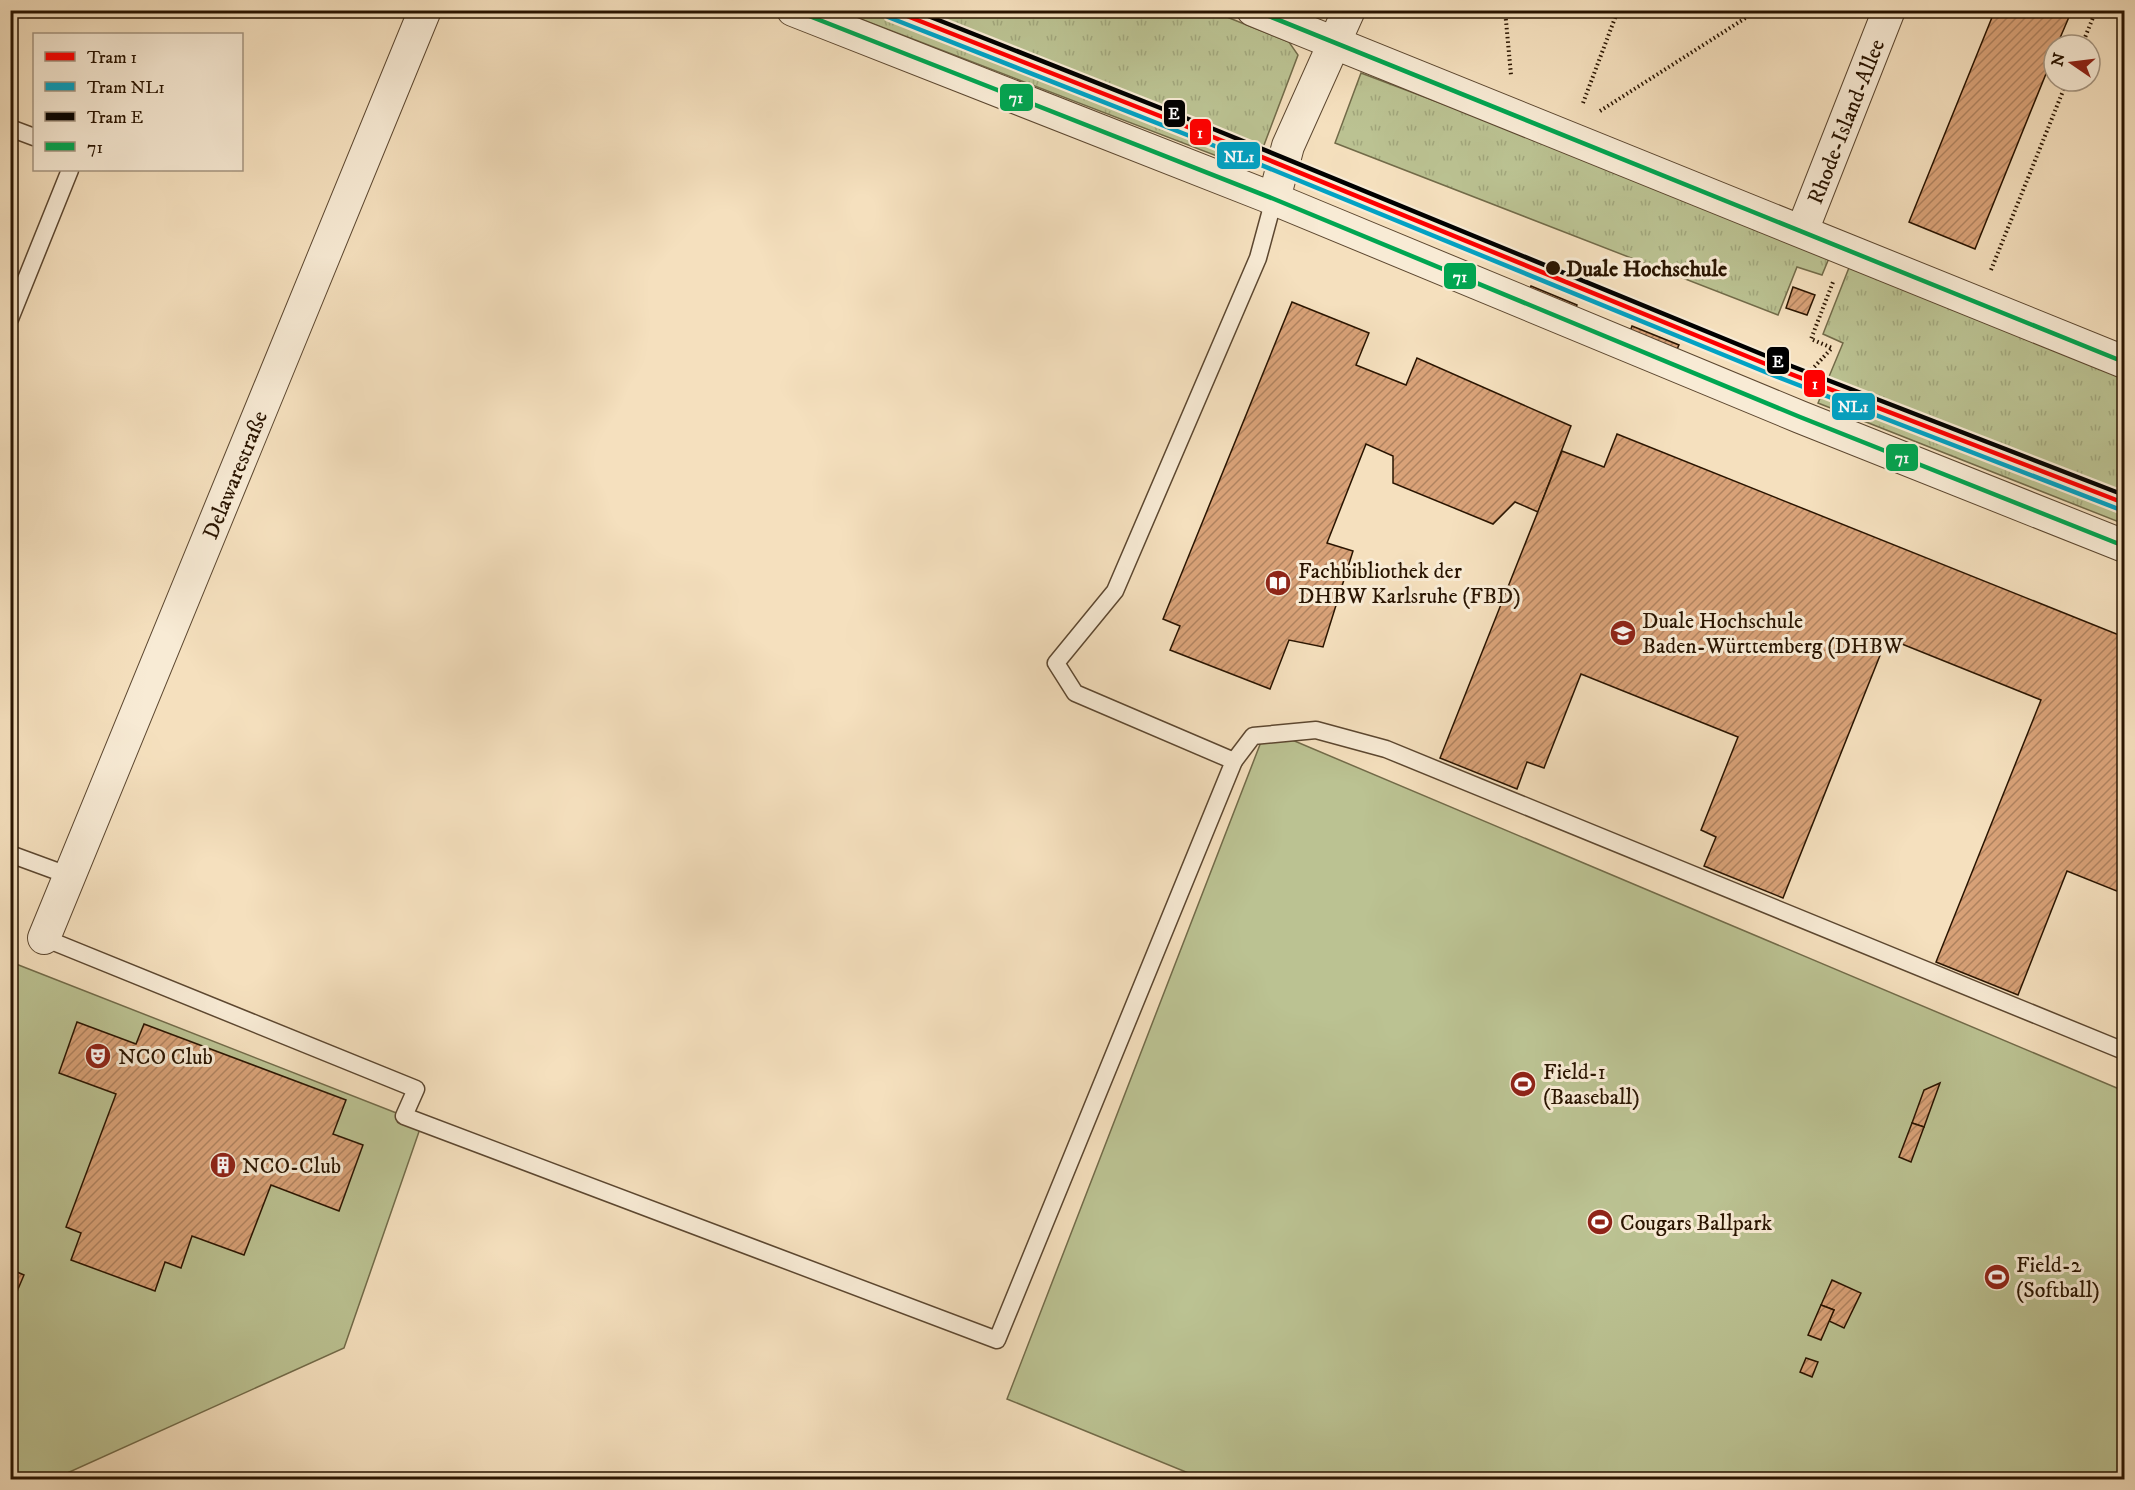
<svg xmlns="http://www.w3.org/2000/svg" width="2135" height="1490" font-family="'IM FELL DW Pica',serif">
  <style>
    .grass { fill: url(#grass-tufts); stroke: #726b49; stroke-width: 1.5 }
    .green { fill: #bbc292; stroke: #726b49; stroke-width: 1.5 }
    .building { fill: url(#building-hatch); stroke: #291400; stroke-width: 1.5 }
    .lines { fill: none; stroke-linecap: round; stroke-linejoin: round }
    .lane-casing { stroke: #5c4730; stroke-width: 19 }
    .street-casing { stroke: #5c4730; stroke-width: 34 }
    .path { stroke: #291400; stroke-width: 4; stroke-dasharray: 1.5 3; stroke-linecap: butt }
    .lane { stroke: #f8ebd5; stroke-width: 16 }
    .street { stroke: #f8ebd5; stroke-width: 32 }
    .bus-1-casing { stroke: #f8ebd5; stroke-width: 9 }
    .bus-1 { stroke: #00a651; stroke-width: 4.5 }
    .tram-1-casing { stroke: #f8ebd5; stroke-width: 9 }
    .tram-2-casing { stroke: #f8ebd5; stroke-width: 9 }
    .tram-3-casing { stroke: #f8ebd5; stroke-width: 9 }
    .tram-1 { stroke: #f00; stroke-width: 4.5 }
    .tram-2 { stroke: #02a2c4; stroke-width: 4.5 }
    .tram-3 { stroke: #000; stroke-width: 4.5 }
    .stop-dot { fill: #291400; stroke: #f8ebd5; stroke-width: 2 }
    .labels { text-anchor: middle; stroke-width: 6; stroke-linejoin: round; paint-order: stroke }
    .street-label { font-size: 22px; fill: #291400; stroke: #f8ebd5 }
    .stop-label { font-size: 22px; font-weight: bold; fill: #291400; stroke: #f8ebd5; text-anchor: start }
    .poi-label { font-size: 22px; fill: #291400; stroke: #f8ebd5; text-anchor: start }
    .line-badge { stroke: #f8ebd5; stroke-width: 2 }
    .badge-label { font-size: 16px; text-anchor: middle; font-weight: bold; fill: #fff }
  </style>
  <defs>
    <pattern id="grass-tufts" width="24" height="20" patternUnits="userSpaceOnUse" patternTransform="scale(1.5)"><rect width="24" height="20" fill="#bbc292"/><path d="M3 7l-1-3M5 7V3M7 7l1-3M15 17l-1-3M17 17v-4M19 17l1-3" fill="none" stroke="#a1a67c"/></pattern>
    <pattern id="building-hatch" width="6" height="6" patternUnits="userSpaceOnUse" patternTransform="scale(1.5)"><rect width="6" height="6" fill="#d9a278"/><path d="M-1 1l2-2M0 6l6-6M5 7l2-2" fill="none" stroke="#b08360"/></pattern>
  </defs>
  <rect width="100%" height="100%" fill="#f5e0be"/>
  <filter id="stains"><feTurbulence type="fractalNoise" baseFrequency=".00333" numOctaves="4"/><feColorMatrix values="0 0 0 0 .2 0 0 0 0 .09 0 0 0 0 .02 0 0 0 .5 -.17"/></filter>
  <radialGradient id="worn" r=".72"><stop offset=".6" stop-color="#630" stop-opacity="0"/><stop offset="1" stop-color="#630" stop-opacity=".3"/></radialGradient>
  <g class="grass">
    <polygon points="840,11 1212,11 1289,42 1298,55 1264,145 1248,159 1235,163"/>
    <polygon points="1361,73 1832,251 1822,275 1797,267 1778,315 1335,143"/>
    <polygon points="1852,260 2124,371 2124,524 1818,403 1843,343 1823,334"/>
  </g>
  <g class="green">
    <polygon points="1266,729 2124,1091 2124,1479 1203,1479 1007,1399"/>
    <polygon points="16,964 422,1123 344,1348 54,1479 11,1479 10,977"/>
  </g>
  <g class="building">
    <polygon points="2072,10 2057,45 2054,45 2054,54 1975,249 1909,222 1995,10"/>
    <polygon points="1531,286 1577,305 1574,315 1527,296"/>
    <polygon points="1793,287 1815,295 1807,315 1786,308"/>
    <polygon points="1292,302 1369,333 1356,365 1406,385 1417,358 1571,426 1538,512 1515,502 1493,524 1393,483 1393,456 1366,444 1327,543 1353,551 1323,647 1289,640 1270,689 1170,650 1180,626 1163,619"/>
    <polygon points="1632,326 1679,345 1674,356 1628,337"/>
    <polygon points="1617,434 2124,637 2124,894 2067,871 2018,995 1936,962 2041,700 1887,638 1783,898 1704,866 1716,837 1701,830 1738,737 1581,674 1544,768 1527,762 1517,789 1440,758 1562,451 1604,467"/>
    <polygon points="77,1022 136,1044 144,1024 346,1100 333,1134 363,1145 339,1211 271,1185 244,1255 192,1236 181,1268 165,1262 155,1291 71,1260 81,1233 66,1227 116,1094 59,1073"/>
    <polygon points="1940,1083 1924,1127 1912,1123 1924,1090"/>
    <polygon points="1912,1123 1924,1127 1911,1162 1899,1157"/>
    <polygon points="10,1269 24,1275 10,1308"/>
    <polygon points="1832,1280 1861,1293 1844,1328 1829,1321 1834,1310 1821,1305"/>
    <polygon points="1821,1305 1834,1310 1821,1340 1808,1335"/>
    <polygon points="1806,1358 1818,1362 1812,1377 1800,1372"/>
  </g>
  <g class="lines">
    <defs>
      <g id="lane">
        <polyline points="10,128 34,137"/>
        <polyline points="10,319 70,170"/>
        <polyline points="1234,761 1253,736 1316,730 1386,749 2124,1051"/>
        <polyline points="10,854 70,876"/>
        <polyline points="44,938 416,1089 404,1116 997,1340 1234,761 1075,693 1056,663 1115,591 1258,258 1274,199"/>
      </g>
      <g id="street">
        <polyline points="793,10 1274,199 1800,417 2124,546"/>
        <polyline points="1253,10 2124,362"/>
        <polyline points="1274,199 1288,146 1349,10"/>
        <path id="s1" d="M1802 231 1889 10"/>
        <path id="s2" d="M44 938 425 10"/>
      </g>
    </defs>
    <use href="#lane" class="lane-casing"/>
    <use href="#street" class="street-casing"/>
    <g class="path">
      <polyline points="1505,10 1511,75"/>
      <polyline points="2082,45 2096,10"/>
      <polyline points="1583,103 1618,10"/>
      <polyline points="1600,111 1758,10"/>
      <polyline points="1991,270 2067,81"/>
      <polyline points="1802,380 1832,348 1811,339 1833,282"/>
    </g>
    <use href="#lane" class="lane"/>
    <use href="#street" class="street"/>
    <defs>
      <g id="bus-1">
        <polyline points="794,10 1274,199 1800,417 2124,546"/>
        <polyline points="1254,10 2124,362"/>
      </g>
    </defs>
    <use href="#bus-1" class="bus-1-casing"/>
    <use href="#bus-1" class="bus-1"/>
    <defs>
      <polyline id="tram-1" points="892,10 1208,135 1778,369 2124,503"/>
      <polyline id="tram-2" points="888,17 1205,142 1775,376 2121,510"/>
      <polyline id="tram-3" points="913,10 1211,128 1781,362 2124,495"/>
    </defs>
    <use href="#tram-1" class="tram-1-casing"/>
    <use href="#tram-2" class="tram-2-casing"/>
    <use href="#tram-3" class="tram-3-casing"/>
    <use href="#tram-1" class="tram-1"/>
    <use href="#tram-2" class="tram-2"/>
    <use href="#tram-3" class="tram-3"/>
  </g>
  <defs>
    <symbol id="library-disc" viewBox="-11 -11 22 22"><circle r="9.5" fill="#8f2418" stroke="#f8ebd5"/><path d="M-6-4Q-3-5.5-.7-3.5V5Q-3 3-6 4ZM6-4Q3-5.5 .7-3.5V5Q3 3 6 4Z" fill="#fff"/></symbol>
    <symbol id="university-disc" viewBox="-11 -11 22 22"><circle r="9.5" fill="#8f2418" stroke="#f8ebd5"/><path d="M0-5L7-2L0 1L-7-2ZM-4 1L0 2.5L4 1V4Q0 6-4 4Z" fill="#fff"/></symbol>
    <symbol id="theatre-disc" viewBox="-11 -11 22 22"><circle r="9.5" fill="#8f2418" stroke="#f8ebd5"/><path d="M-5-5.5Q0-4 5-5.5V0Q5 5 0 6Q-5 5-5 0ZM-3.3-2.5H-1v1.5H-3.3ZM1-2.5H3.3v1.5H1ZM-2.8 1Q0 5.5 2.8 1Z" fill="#fff"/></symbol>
    <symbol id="stadium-disc" viewBox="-11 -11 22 22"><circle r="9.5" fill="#8f2418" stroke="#f8ebd5"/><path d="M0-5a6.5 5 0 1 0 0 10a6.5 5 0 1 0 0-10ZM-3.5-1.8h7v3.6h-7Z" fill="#fff"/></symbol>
    <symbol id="building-disc" viewBox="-11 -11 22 22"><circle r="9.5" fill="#8f2418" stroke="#f8ebd5"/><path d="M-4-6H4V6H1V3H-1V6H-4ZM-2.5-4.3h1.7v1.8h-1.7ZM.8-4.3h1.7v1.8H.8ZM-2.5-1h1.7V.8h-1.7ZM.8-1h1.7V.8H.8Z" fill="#fff"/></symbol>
  </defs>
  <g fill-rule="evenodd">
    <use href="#library-disc" x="1263" y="568" width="30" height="30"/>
    <use href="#university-disc" x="1608" y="618" width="30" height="30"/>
    <use href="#theatre-disc" x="83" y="1041" width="30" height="30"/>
    <use href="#stadium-disc" x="1508" y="1069" width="30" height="30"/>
    <use href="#building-disc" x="208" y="1150" width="30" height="30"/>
    <use href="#stadium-disc" x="1585" y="1207" width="30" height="30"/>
    <use href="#stadium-disc" x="1982" y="1262" width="30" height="30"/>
  </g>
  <circle class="stop-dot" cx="1553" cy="268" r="8"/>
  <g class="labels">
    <g class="street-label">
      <text dy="8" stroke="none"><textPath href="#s1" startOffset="118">Rhode-Island-Allee</textPath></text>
      <text dy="8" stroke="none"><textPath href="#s2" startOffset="501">Delawarestraße</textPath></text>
    </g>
    <g class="stop-label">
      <text x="1566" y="276">Duale Hochschule</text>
    </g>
    <g class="poi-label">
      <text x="1298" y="578">Fachbibliothek der<tspan x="1298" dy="25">DHBW Karlsruhe (FBD)</tspan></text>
      <text x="1642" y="628">Duale Hochschule<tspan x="1642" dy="25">Baden-Württemberg (DHBW</tspan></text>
      <text x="118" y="1064">NCO Club</text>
      <text x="1543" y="1079">Field-1<tspan x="1543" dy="25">(Baaseball)</tspan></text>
      <text x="242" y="1173">NCO-Club</text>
      <text x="1620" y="1230">Cougars Ballpark</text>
      <text x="2016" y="1272">Field-2<tspan x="2016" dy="25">(Softball)</tspan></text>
    </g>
  </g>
  <g class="line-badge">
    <rect x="999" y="83" width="35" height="29" rx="6" fill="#00a651"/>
    <rect x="1163" y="99" width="23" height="29" rx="6" fill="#000"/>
    <rect x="1189" y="118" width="23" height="28" rx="6" fill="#f00"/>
    <rect x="1216" y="141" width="45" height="29" rx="6" fill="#02a2c4"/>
    <rect x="1443" y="262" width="34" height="28" rx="6" fill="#00a651"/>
    <rect x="1766" y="346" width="24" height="29" rx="6" fill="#000"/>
    <rect x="1803" y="369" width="23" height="29" rx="6" fill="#f00"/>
    <rect x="1831" y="392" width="45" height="29" rx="6" fill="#02a2c4"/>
    <rect x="1885" y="443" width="34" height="29" rx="6" fill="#00a651"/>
  </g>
  <g class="badge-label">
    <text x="1016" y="103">71</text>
    <text x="1174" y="119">E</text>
    <text x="1200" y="138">1</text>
    <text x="1239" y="162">NL1</text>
    <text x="1460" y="282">71</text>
    <text x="1778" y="367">E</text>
    <text x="1815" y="389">1</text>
    <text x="1853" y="412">NL1</text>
    <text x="1902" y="463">71</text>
  </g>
  <rect width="2135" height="1490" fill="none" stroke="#f5e0be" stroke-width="36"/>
  <rect x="12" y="12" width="2111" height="1466" fill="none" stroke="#291400" stroke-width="3"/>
  <rect x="18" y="18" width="2099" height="1454" fill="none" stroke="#291400" stroke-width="1.5"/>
  <rect x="33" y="33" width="210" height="138" fill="#f8ebd5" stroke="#a59580" stroke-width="1.5"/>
  <rect x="45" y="52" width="30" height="9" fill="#ff0000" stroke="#a59580" stroke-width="1.5"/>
  <text x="87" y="63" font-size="18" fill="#291400">Tram 1</text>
  <rect x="45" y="82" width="30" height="9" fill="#02a2c4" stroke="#a59580" stroke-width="1.5"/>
  <text x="87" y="93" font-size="18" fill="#291400">Tram NL1</text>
  <rect x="45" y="112" width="30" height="9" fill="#000000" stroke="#a59580" stroke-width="1.5"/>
  <text x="87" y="123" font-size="18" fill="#291400">Tram E</text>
  <rect x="45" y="142" width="30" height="9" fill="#00a651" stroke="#a59580" stroke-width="1.5"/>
  <text x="87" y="153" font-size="18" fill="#291400">71</text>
  <g transform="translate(2072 63) rotate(284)"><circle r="28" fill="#f8ebd5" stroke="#a59580" stroke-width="1.5"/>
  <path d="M0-4.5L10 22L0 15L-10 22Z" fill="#8f2418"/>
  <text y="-9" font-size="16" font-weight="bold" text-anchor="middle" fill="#291400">N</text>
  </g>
  <rect width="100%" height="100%" filter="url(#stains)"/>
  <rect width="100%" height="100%" fill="url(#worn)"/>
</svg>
